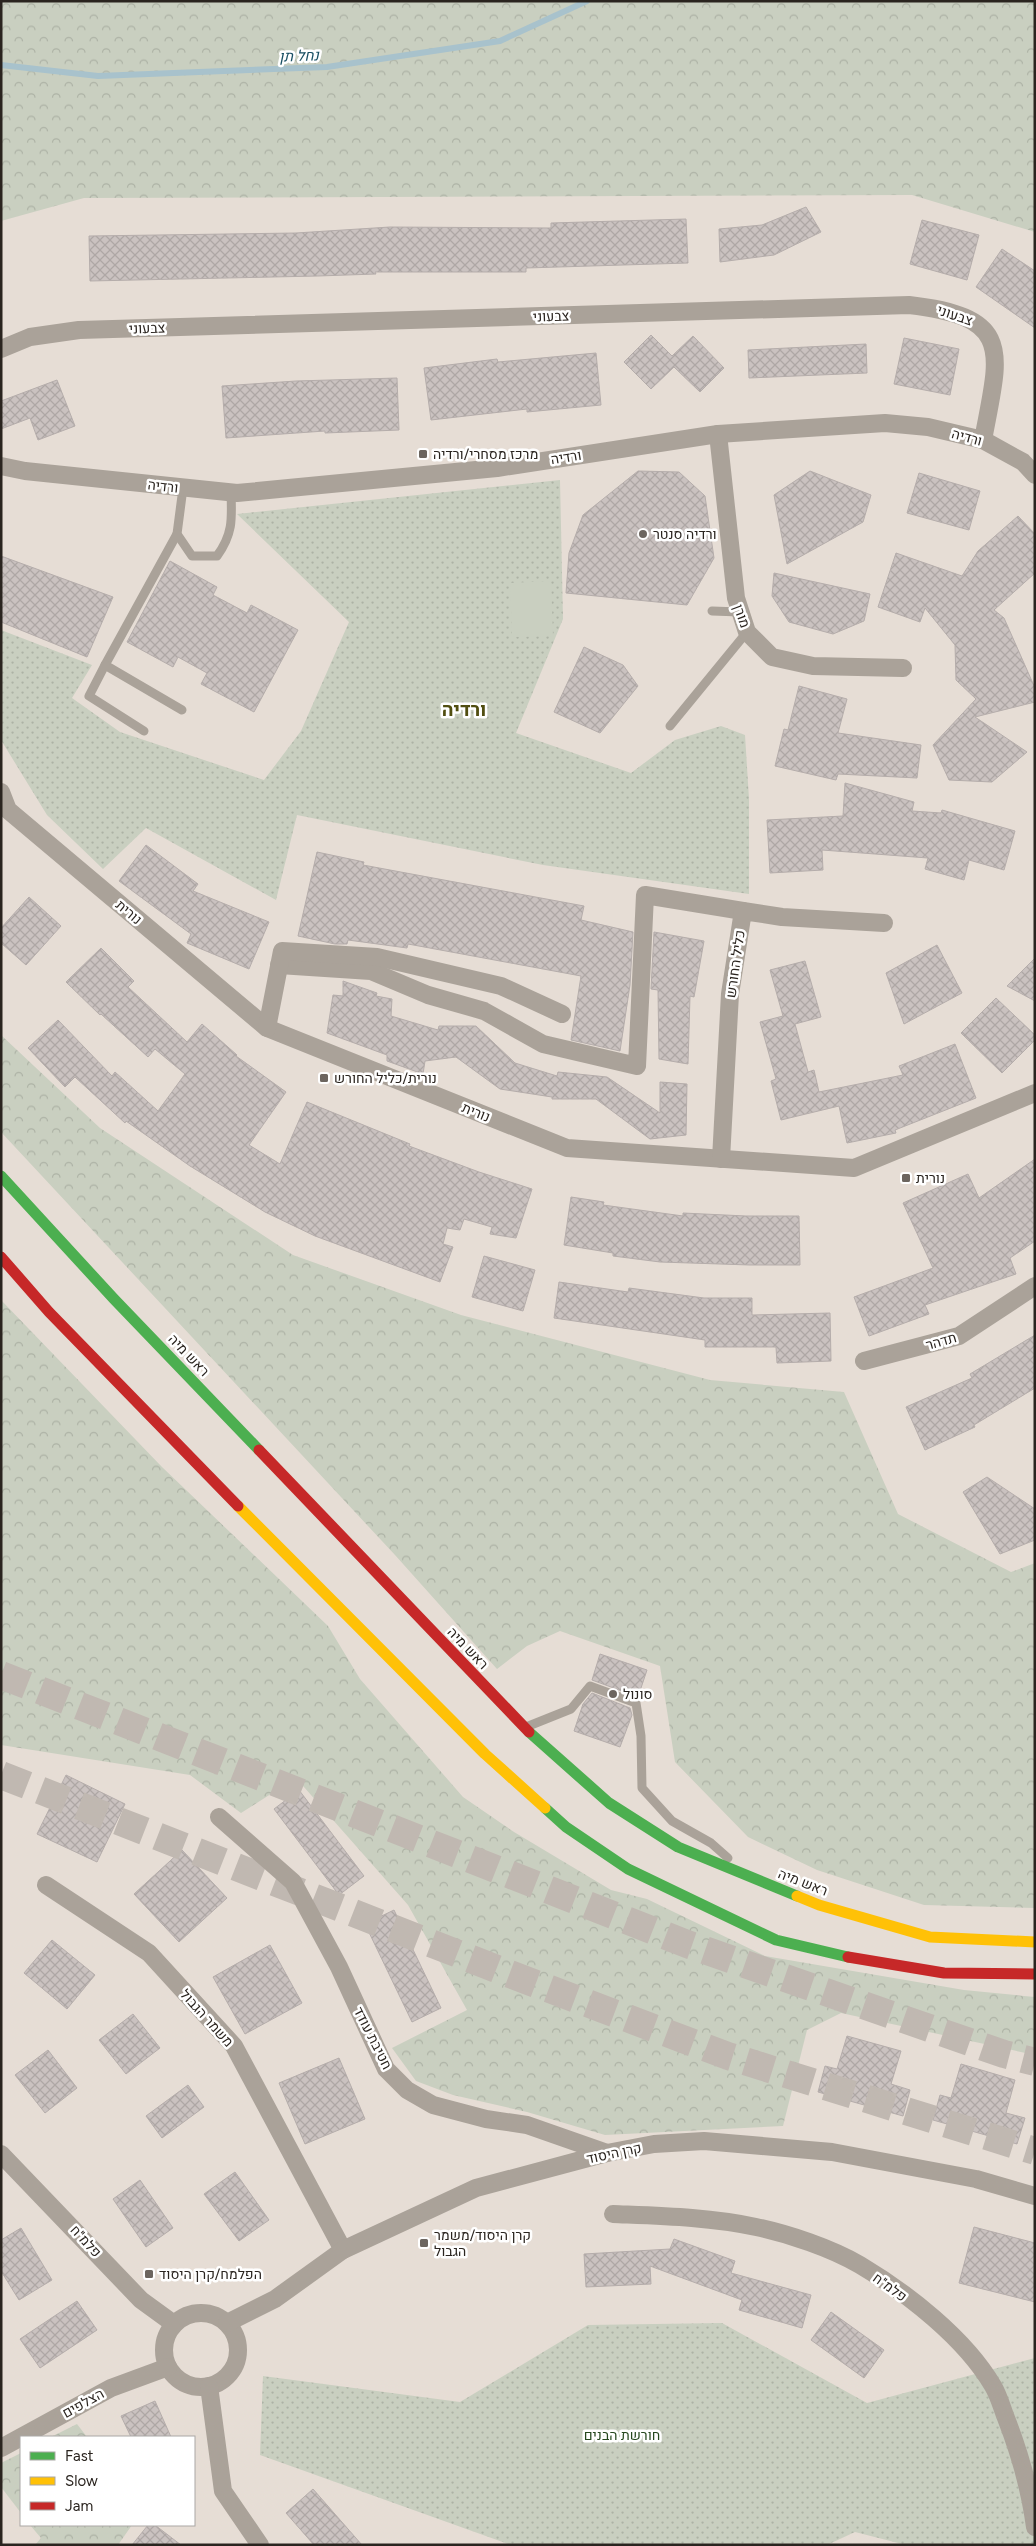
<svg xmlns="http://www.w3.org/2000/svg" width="1036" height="2546" font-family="Figtree,Heebo,sans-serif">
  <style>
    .grass { fill: url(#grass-dots) }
    .forest { fill: url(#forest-crowns) }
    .garden { fill: #c9cfc0 }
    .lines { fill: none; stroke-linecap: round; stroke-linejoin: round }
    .stream { stroke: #a8c2cc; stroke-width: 6 }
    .building { fill: url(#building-cross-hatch); stroke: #b5adab }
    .highway-tunnel { stroke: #c0b8b1; stroke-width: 28; stroke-dasharray: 28 14; stroke-linecap: butt }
    .lane { stroke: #aaa299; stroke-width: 9 }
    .street { stroke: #aaa299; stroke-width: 18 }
    .fast { stroke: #4caf50; stroke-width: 11 }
    .slow { stroke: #ffc107; stroke-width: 11 }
    .jam { stroke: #c62828; stroke-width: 11 }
    .poi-dot { fill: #6c655f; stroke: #fff; stroke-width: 2 }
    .labels { text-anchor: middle; stroke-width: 5; stroke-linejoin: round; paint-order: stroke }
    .street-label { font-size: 14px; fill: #2a241f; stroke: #fff }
    .poi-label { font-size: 14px; fill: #2a241f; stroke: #fff; text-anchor: start }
    .park-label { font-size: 14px; fill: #26481e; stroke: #fff }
    .water-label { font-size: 15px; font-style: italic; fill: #194f63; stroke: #fff }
    .district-label { font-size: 19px; font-weight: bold; fill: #514e11; stroke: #fff }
  </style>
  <defs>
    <pattern id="grass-dots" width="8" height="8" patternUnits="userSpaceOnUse" patternTransform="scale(1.25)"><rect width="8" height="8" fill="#c9cfc0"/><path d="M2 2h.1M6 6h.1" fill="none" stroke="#adb2a5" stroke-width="1.8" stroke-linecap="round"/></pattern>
    <pattern id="forest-crowns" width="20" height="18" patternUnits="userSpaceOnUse" patternTransform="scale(1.25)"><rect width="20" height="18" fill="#c9cfc0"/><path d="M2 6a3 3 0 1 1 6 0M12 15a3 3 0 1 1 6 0" fill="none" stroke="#adb2a5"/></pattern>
    <pattern id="building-cross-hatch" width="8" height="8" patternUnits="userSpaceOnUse" patternTransform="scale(1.25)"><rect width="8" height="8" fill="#cac2c0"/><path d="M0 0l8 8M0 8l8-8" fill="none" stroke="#aea7a5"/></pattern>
  </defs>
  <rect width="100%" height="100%" fill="#e6ddd5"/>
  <g class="grass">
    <polygon points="560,480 563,619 516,733 631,773 675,740 721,726 745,735 749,799 749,894 543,865 297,815 276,900 146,828 103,869 47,815 1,740 1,630 92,665 72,698 120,732 264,780 301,731 349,622 237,514"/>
    <polygon points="722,2323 867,2403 1035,2358 1035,2545 906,2545 855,2532 827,2545 511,2545 260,2455 263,2376 460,2402 588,2325"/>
  </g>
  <g class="forest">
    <polygon points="1,1 1035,1 1035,232 912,195 84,198 1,221"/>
    <polygon points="1,1035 100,1128 293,1255 461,1315 710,1380 844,1392 898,1514 1011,1572 1035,1563 1035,1908 924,1905 817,1870 748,1837 675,1762 660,1666 560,1631 527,1646 497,1669 395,1555 1,1132"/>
    <polygon points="1,1300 162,1467 328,1626 360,1679 463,1797 514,1832 611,1890 647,1899 765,1956 964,1990 1035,1997 1035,2055 841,2013 807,2030 783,2126 605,2135 527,2112 453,2095 416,2081 392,2048 467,2010 408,1905 296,1778 241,1813 190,1775 1,1745"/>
    <polygon points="77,2424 87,2437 51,2437"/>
    <polygon points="21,2453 21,2513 1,2487 1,2463"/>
    <polygon points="30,2525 132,2525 118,2545 35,2545 41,2538"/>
  </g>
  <polygon class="garden" points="551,581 553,636 512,637 510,583"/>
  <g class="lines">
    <polyline class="stream" points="1,65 98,76 327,67 500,41 587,1"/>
  </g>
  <g class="building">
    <polygon points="806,207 821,232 774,255 720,262 719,229 762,225"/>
    <polygon points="686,219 688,263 526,268 526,272 375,272 376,274 318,276 90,281 89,236 296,233 390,227 551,228 551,223"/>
    <polygon points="922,220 979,235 967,280 910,264"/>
    <polygon points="1002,249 1035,271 1035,328 976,287"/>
    <polygon points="651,335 672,356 693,336 724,368 700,392 674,367 651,389 624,362"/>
    <polygon points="904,338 959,349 950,395 894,384"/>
    <polygon points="866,344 867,373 749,378 748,350"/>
    <polygon points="596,353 601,405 527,412 527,409 431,420 424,368 497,359 498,362"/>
    <polygon points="397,378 399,430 325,433 325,431 226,438 222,386 296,381"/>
    <polygon points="57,380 75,426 38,440 30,418 1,429 1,401"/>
    <polygon points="638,471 679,472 705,496 714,558 687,605 566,593 569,553 583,515"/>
    <polygon points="810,471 871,495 863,522 787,564 774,495"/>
    <polygon points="919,473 980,491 969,530 907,513"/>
    <polygon points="1018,516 1035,534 1035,573 994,610 1004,618 1035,688 1035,702 975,717 1027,752 992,782 949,780 933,745 976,699 956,680 955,645 925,608 920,622 878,607 896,553 962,576 978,551"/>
    <polygon points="1,556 113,597 87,657 1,622"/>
    <polygon points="170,561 217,587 213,595 247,613 251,605 298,630 254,712 201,684 207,673 178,657 173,667 127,642"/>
    <polygon points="774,573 870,594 864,621 833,634 789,622 772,596"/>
    <polygon points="584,647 623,665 638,686 600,733 554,712"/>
    <polygon points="799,686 847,699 838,733 921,745 917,778 838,774 836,780 775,766 784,729 788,730"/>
    <polygon points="845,783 914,802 912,811 941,813 942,810 1015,831 1004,870 969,860 964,880 925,869 928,858 822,850 823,870 770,873 767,820 843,816"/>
    <polygon points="146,845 198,884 193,891 269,922 249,969 187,943 191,934 119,881"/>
    <polygon points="317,852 364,862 363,865 584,906 581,920 633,932 630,985 620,1051 571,1040 581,976 408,944 407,948 348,940 347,944 335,944 298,936"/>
    <polygon points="29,897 61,926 26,965 1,943 1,928"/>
    <polygon points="654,932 704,941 694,997 690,996 688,1064 659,1059 658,990 651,989"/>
    <polygon points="937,945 962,993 904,1024 886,973"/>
    <polygon points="101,948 134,981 128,987 187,1042 202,1024 237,1055 236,1056 286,1092 249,1145 280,1164 307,1102 410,1144 409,1146 479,1172 532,1189 516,1238 490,1234 492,1227 464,1219 460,1230 447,1228 443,1244 453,1247 440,1282 315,1236 265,1212 190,1166 126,1121 125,1123 75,1077 65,1087 28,1048 58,1020 112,1076 115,1072 158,1111 185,1074 155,1049 148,1057 101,1014 100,1015 66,982"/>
    <polygon points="1035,958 1035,1001 1007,986"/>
    <polygon points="805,961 821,1017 795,1024 808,1072 814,1070 819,1092 903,1075 899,1066 955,1044 976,1098 895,1130 896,1133 847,1143 839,1106 781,1120 771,1081 776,1079 760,1022 783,1016 770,970"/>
    <polygon points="343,981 377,993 376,996 392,999 391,1016 438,1030 439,1026 476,1026 515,1063 557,1076 558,1072 607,1077 660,1113 660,1082 687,1084 686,1135 650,1139 596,1099 552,1099 552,1097 500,1089 456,1057 425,1061 423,1074 387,1061 387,1055 327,1033 333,995 343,996"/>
    <polygon points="996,998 1035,1035 1035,1040 1002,1073 961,1033"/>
    <polygon points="1035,1159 1035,1241 1010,1258 1016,1274 925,1305 929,1314 869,1336 854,1297 933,1268 903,1203 968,1174 979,1198"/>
    <polygon points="571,1197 604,1202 603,1205 683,1216 683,1213 746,1216 799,1216 800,1265 750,1265 660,1262 613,1256 613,1253 564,1245"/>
    <polygon points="484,1256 535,1270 523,1311 472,1297"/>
    <polygon points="559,1282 628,1292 629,1288 704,1298 752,1298 752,1315 830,1313 831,1361 777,1363 776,1347 705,1347 705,1340 554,1318"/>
    <polygon points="1035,1335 1035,1388 974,1425 975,1427 925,1450 906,1407 972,1378 970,1374"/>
    <polygon points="987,1477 1035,1509 1035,1540 1000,1554 963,1492"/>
    <polygon points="600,1654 647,1670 638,1697 592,1680"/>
    <polygon points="592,1693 630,1708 632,1715 620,1747 574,1731 583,1704"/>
    <polygon points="66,1775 125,1804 97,1862 37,1834"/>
    <polygon points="299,1790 364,1876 339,1895 274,1809"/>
    <polygon points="182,1850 227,1898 179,1942 134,1894"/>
    <polygon points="394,1910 441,2008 412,2022 365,1924"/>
    <polygon points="52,1940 95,1975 67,2009 24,1973"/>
    <polygon points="270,1945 302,2003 245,2034 213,1977"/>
    <polygon points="133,2014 160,2048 126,2074 99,2040"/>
    <polygon points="847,2036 901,2051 891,2084 910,2090 903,2116 818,2092 825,2066 837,2069"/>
    <polygon points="48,2050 77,2088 45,2113 15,2075"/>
    <polygon points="339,2058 365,2119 305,2144 279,2083"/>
    <polygon points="961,2064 1015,2080 1006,2113 1025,2118 1017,2144 933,2120 940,2095 951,2098"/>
    <polygon points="188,2085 204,2107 162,2138 146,2116"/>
    <polygon points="235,2172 269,2220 239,2241 204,2194"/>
    <polygon points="140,2180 173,2228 146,2247 113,2199"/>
    <polygon points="974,2227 1035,2243 1035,2302 959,2283"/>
    <polygon points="21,2228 52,2280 19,2300 1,2271 1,2240"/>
    <polygon points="674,2239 735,2261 731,2273 811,2295 802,2328 739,2310 742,2300 650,2266 651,2284 586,2287 584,2254 670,2249"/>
    <polygon points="77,2301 97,2330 40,2368 20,2339"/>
    <polygon points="831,2312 884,2350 864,2378 811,2340"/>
    <polygon points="155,2401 171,2437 131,2437 121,2416"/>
    <polygon points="313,2489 362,2545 314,2545 286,2513"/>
    <polygon points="148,2525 155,2525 181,2545 132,2545"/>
  </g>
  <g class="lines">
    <g class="highway-tunnel">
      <polyline points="1,1675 687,1944 1004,2054 1035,2062"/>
      <polyline points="1,1775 507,1973 728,2056 1035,2151"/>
    </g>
    <g class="lane">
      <path d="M183 488 177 534 192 556H217C233 534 232 519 231 493"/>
      <polyline points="177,534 105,665 182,710"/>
      <polyline points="712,611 740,612"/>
      <polyline points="105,665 89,696 144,731"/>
      <polyline points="670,726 747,632"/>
      <polyline points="526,1727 571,1709 590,1686 636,1703 641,1736 642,1788 672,1821 711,1843 728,1858"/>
    </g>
    <g class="street">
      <path d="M1 349 30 337 79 330 909 305C1016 317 999 353 983 440"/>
      <polyline points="718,434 736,598 747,632 772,657 813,666 903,668"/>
      <polyline points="1,466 25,471 237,493 497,468 718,434 885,423 928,427 983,440 1023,462 1035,475"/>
      <polyline points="1,792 8,810 267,1028 567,1148 854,1168 1035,1093"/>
      <polyline points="279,965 371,971 428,995 484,1011 543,1044 637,1066 645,895 743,911"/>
      <polyline points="267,1028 282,951 377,957 501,986 562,1014"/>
      <polyline points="721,1159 730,994 743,911 782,917 884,923"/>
      <polyline points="864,1361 959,1336 1035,1286"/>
      <polyline points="219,1817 293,1882 339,1967 386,2069 407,2090 433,2105 486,2119 527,2125 607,2153"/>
      <polyline points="46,1885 149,1953 234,2046 343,2250"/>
      <polyline points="1,2154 141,2300 174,2324"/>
      <path d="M613 2214C661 2216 709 2217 756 2227 789 2234 831 2248 860 2265 907 2293 965 2338 993 2386 999 2396 1002 2408 1006 2418 1020 2454 1030 2489 1035 2527"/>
      <circle cx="201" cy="2350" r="37"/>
      <polyline points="227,2323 275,2299 343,2250 476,2188 607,2153 654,2144 704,2141 832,2152 976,2179 1035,2196"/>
      <polyline points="209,2386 223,2491 260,2545"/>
      <polyline points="1,2448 111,2388 168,2367"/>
    </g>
    <g class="fast">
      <polyline points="1,1176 114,1299 259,1450"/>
      <polyline points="529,1732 609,1803 678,1847 797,1896"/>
      <polyline points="545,1808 566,1827 628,1869 776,1940 848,1957"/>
    </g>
    <g class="slow">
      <polyline points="238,1506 485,1754 545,1808"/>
      <polyline points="797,1896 819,1905 930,1937 1035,1942"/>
    </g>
    <g class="jam">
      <polyline points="1,1257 49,1312 238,1506"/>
      <polyline points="259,1450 529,1732"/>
      <polyline points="848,1957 944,1973 1035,1974"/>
    </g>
  </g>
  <g class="poi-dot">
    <rect x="418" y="449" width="10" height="10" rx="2.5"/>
    <circle cx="643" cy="534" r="5"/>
    <rect x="319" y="1073" width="10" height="10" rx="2.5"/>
    <rect x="901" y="1173" width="10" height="10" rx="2.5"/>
    <circle cx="613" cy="1694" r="5"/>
    <rect x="419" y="2238" width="10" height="10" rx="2.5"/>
    <rect x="144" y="2269" width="10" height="10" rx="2.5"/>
  </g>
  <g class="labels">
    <g class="street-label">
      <text transform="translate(955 315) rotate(19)" y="5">צבעוני</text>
      <text transform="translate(551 316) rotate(-2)" y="5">צבעוני</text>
      <text transform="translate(147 328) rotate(-2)" y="5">צבעוני</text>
      <text transform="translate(967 437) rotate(15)" y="5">ורדיה</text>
      <text transform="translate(566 457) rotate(-9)" y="5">ורדיה</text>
      <text transform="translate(163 486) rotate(6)" y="5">ורדיה</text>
      <text transform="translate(742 616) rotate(70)" y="5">מורן</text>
      <text transform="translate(129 912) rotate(40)" y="5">נורית</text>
      <text transform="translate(735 964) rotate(-82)" y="5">כליל החורש</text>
      <text transform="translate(476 1112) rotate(22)" y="5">נורית</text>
      <text transform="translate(941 1341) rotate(-16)" y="5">תדהר</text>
      <text transform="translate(189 1355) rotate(46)" y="5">ראש מיה</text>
      <text transform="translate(468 1648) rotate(46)" y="5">ראש מיה</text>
      <text transform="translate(803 1882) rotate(21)" y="5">ראש מיה</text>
      <text transform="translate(207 2018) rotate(48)" y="5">משמר הגבול</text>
      <text transform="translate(373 2038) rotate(63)" y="5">חטיבת עודד</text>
      <text transform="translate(614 2153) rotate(-12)" y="5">קרן היסוד</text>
      <text transform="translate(86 2241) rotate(47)" y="5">פלמ"ח</text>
      <text transform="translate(890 2287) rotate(36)" y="5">פלמ"ח</text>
      <text transform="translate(83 2403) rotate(-29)" y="5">הצלפים</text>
    </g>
    <g class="poi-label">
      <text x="433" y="459">מרכז מסחרי/ורדיה</text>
      <text x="653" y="539">ורדיה סנטר</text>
      <text x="334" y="1083">נורית/כליל החורש</text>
      <text x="916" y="1183">נורית</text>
      <text x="623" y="1699">סונול</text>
      <text x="434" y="2240">קרן היסוד/משמר<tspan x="434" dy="16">הגבול</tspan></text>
      <text x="159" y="2279">הפלמח/קרן היסוד</text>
    </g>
    <g class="park-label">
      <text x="622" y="2440">חורשת הבנים</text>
    </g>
    <g class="water-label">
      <text transform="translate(299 56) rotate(-2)" y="5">נחל תן</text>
    </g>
    <g class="district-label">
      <text x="464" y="716">ורדיה</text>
    </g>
  </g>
  <rect width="1036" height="2546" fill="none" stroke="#2a241f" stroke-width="5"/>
  <rect x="20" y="2436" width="175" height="90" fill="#ffffff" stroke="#aaa7a5"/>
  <rect x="30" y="2452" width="25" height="8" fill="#4caf50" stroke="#aaa7a5"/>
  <text x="65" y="2461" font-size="15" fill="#2a241f">Fast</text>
  <rect x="30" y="2477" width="25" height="8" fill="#ffc107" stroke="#aaa7a5"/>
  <text x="65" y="2486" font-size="15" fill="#2a241f">Slow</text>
  <rect x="30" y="2502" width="25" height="8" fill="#c62828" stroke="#aaa7a5"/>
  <text x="65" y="2511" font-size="15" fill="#2a241f">Jam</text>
</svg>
